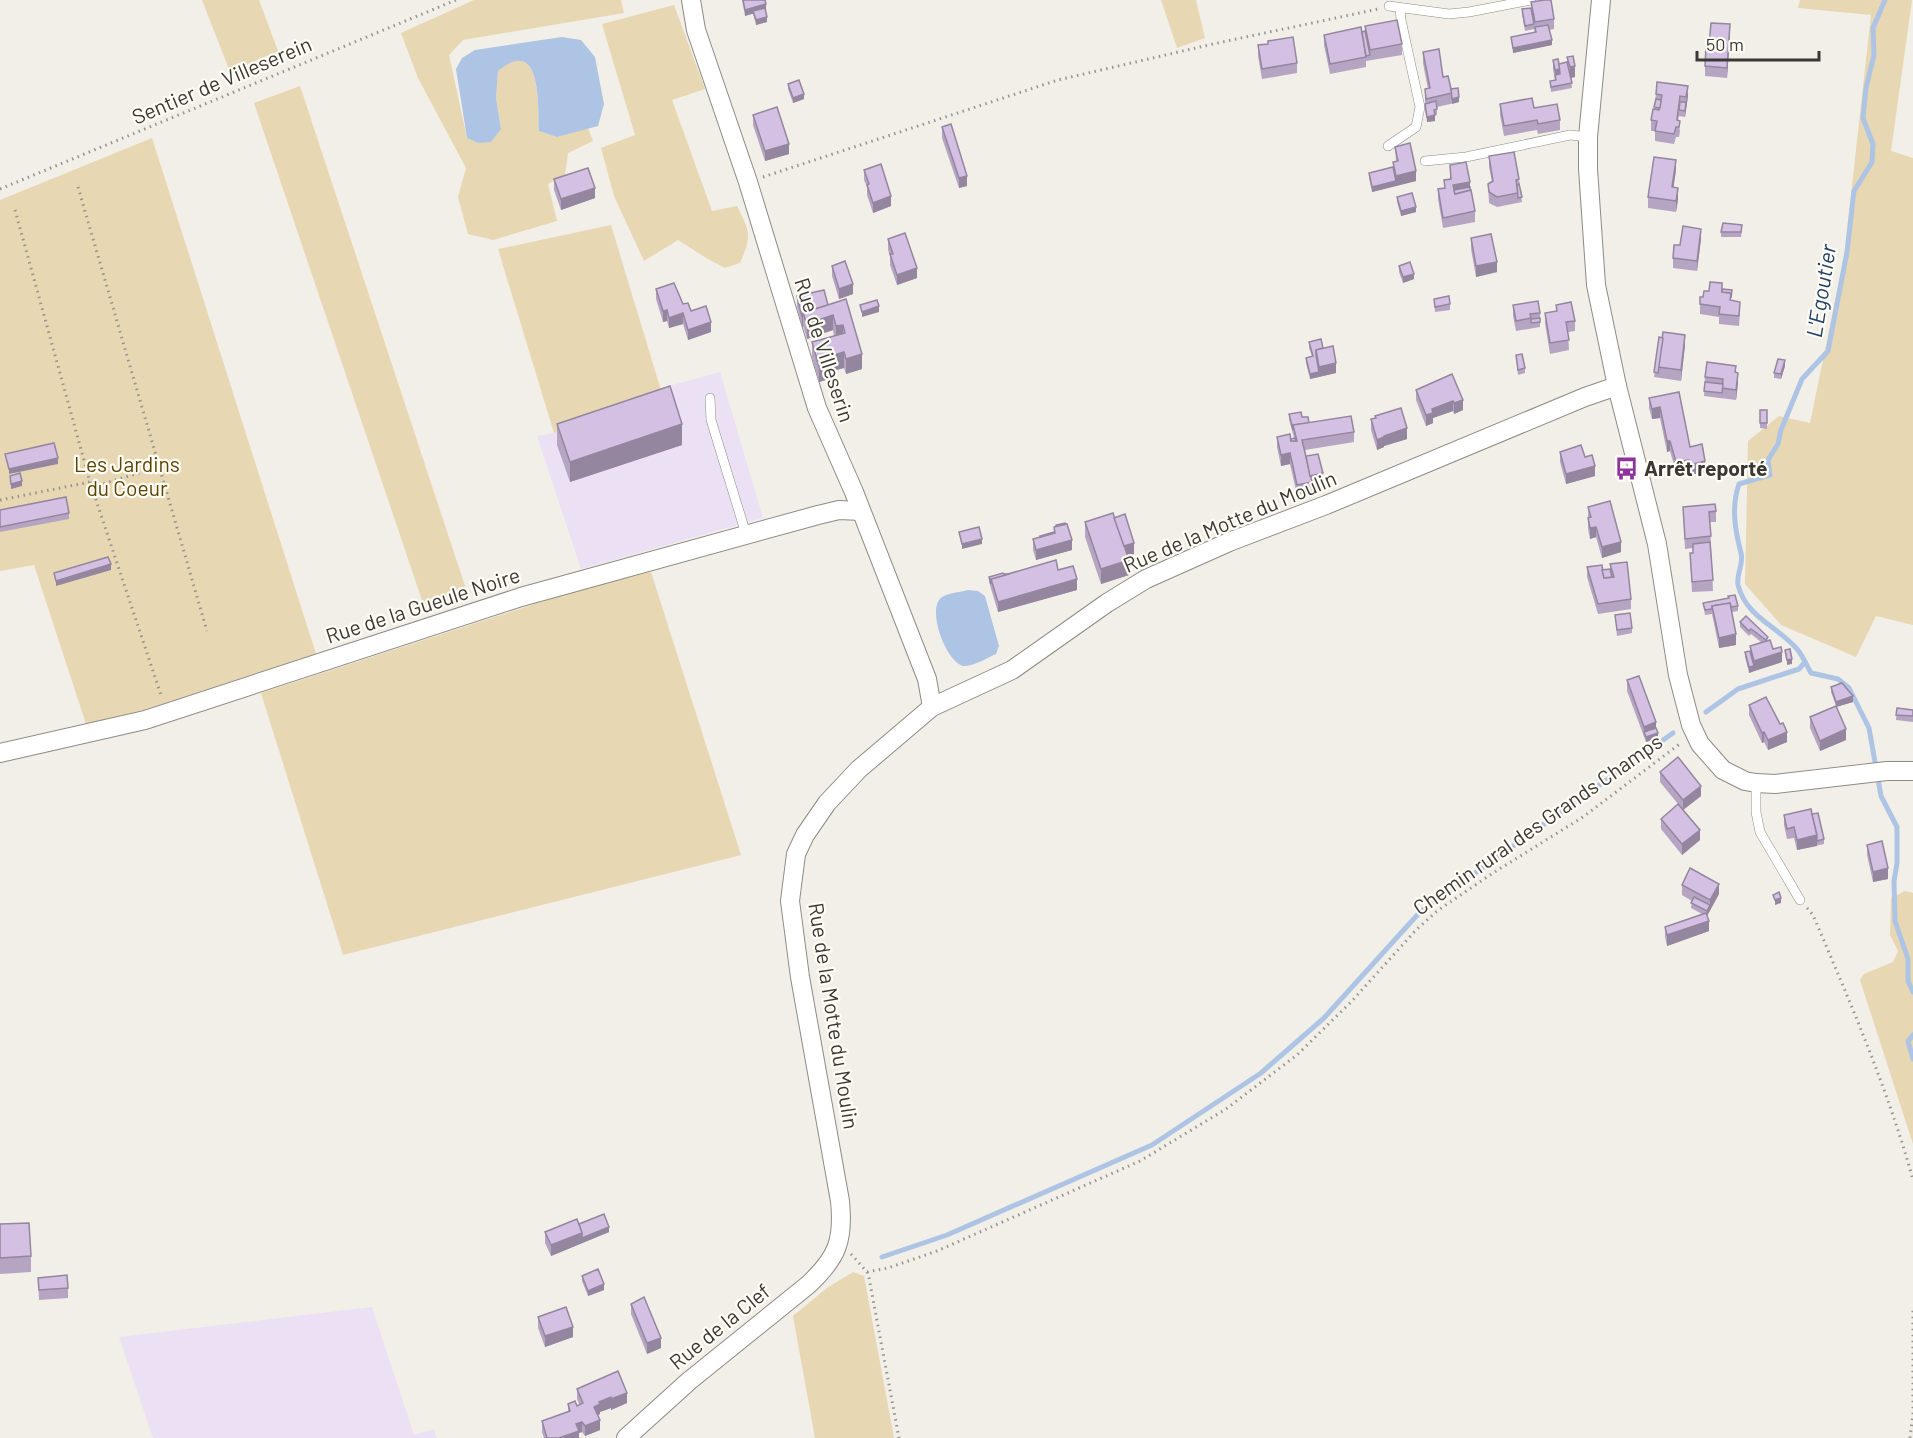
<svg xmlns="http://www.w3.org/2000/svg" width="1913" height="1438" font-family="Barlow,sans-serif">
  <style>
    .industrial { fill: #ece0f5 }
    .green { fill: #e7d7b3 }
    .water { fill: #adc4e4 }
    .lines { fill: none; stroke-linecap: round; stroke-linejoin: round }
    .stream { stroke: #adc4e4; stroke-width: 5 }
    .service-casing { stroke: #8e8b84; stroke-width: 10 }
    .minor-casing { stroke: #8e8b84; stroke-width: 20 }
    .path { stroke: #96948f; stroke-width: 3; stroke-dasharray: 1.5 4.5; stroke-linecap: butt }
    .service { stroke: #fff; stroke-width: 9 }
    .minor { stroke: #fff; stroke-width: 18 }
    .wall { fill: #b5a5c3 }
    .shaded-wall { fill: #94869f }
    .building { fill: #d3c0e3; stroke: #94869f; stroke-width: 1.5 }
    .labels { text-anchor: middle; stroke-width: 4.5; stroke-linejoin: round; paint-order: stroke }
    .street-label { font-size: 21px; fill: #393835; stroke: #fffcf6 }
    .park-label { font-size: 21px; fill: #5b4400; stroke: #fffcf6 }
    .poi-label { font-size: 21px; font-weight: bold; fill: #393835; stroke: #fffcf6; text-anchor: start }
    .water-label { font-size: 22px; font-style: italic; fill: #204069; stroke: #fffcf6 }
  </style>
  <rect width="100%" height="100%" fill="#f2efe8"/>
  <g class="industrial">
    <polygon points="720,372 763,518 581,569 537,436 554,433 663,398 665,387"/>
    <polygon points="372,1307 414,1435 434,1429 437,1438 153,1438 119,1337"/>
  </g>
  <g class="green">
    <polygon points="202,0 259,0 278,51 230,72"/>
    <path d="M474 0H621L624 13 463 40 449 55 467 138 478 143 501 129 496 98 498 71C501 68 506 63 510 62 542 49 538 114 539 131L557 137 588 128 593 141 568 153 565 175 548 184 557 221 493 240 468 234 458 197 466 168 418 78 401 33Z"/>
    <polygon points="1161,0 1196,0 1205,38 1177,48"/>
    <polygon points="1800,0 1912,0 1891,151 1913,158 1913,625 1876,616 1856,657 1781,625 1745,584 1748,441 1779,416 1810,423 1844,257 1871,15 1798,8"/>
    <path d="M674 5 705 89 672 100 712 211 737 206C750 232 752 236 740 263L725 268 708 259 678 240 644 261 614 196 601 148 635 135 602 24Z"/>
    <polygon points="300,86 468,595 427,615 254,103"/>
    <polygon points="152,138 316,654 143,710 86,724 34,565 0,571 0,200"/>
    <polygon points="611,225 663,397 554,433 498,249"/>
    <polygon points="651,572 741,855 343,955 261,693 590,586"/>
    <polygon points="1905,891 1913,893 1913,1144 1860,980 1864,974 1893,962 1898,951 1890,935 1891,898"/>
    <polygon points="853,1272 864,1276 894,1438 815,1438 793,1316 827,1288"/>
  </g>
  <g class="water">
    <path d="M562 37 581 40 595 57 604 104 598 126 557 137 539 131C538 106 542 34 498 71L496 98 501 129 491 142 478 143 467 138 456 69 462 58 475 50Z"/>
    <path d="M968 590 978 591 985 596 999 646 996 654C987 658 976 665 966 666 948 668 925 608 942 597 948 593 961 592 968 590Z"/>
  </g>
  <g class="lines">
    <g class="stream">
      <path d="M1885 0 1873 28 1874 55 1866 88 1863 118 1873 144 1872 162 1854 191 1847 252 1828 351 1802 379 1781 430 1778 444 1768 460 1770 475 1739 484C1731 507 1735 530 1741 553 1744 564 1736 574 1738 585 1746 617 1777 626 1797 649 1803 656 1807 666 1811 673L1838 679 1849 688 1869 728 1881 796 1897 827V863L1894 881 1895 921 1908 959V981L1913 992"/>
      <polyline points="1706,712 1738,689 1799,669 1805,662"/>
      <polyline points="1913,1035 1908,1041 1913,1059"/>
      <polyline points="882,1257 947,1235 1152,1145 1261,1073 1324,1018 1420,912 1673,733"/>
    </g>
    <defs>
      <g id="service">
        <polyline points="1389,6 1449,14 1469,12 1531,0"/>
        <polyline points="1388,146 1416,127 1420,107 1401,20 1400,8"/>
        <polyline points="1425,161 1466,157 1570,135 1588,137"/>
        <polyline points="710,398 711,420 746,534"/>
        <polyline points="1756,783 1756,812 1760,832 1800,900"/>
      </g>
      <g id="minor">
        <polyline points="691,0 696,30 748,182 817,408 854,492 927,679 932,707"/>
        <polyline points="1601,0 1588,137 1588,169 1596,285 1617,386 1657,544 1678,675 1691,725 1700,744 1723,770 1745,781 1756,783 1775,784 1887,771 1913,771"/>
        <polyline points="0,753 145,720 521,597 818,515 839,510 861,511"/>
        <path d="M626 1438 689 1381 808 1285C837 1258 844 1241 840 1201L800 977 790 901 796 854 805 835 827 803 859 769 932 707 1012 670 1107 603 1146 579 1229 542 1326 505 1585 397 1617 386"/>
      </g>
    </defs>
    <use href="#service" class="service-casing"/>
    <use href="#minor" class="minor-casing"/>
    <g class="path">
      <polyline points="763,177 1058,80 1213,44 1378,9"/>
      <polyline points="78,187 207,631"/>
      <polyline points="0,189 456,0"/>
      <polyline points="15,210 90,482 162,698"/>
      <polyline points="92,487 159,467"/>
      <polyline points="0,500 90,482"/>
      <path d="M1807 908 1813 915C1850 1002 1888 1089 1913 1180"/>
      <polyline points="851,1254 867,1272 869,1278 899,1438"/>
      <polyline points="867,1272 888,1268 937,1251 1140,1161 1226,1109 1297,1055 1351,1002 1416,930 1437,911 1493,873 1583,817 1681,743"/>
      <polyline points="1910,1438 1913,1414 1913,1307"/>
    </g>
    <use href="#service" class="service"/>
    <use href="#minor" class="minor"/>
  </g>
  <g class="wall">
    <polygon points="742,0 765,0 765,10 767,22 756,25 753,13 745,16"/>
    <polygon points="1531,2 1554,19 1554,29 1549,30 1552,45 1513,53 1511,37 1535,33 1534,29 1525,31 1522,14 1522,9 1531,8"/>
    <polygon points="1365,26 1402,44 1402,55 1366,61 1366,67 1330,74 1324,45 1324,35 1362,32 1365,31"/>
    <polygon points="1730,34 1727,78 1705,76 1705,66 1709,46"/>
    <polygon points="1258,45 1297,63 1297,73 1262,79 1258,56"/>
    <polygon points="1423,52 1443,77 1459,102 1437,107 1437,115 1435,115 1435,121 1427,122 1425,109 1425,89 1428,89 1423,63"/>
    <polygon points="1567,57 1575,77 1571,78 1572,88 1551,92 1550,81 1555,80 1553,70 1553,60 1559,64 1567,62"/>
    <polygon points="788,84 804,99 793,103 788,89"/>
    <polygon points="1656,94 1688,96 1685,117 1679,116 1678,120 1680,131 1679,137 1676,137 1674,144 1655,141 1655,131 1651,131 1651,120 1654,109"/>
    <polygon points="1500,104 1534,108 1560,120 1560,130 1538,134 1537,130 1504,136 1500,115"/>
    <polygon points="753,115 789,154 765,161 753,125"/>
    <polygon points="942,127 967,186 959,188 942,138"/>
    <polygon points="1395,147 1416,181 1372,192 1369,178 1369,173 1393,167 1393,162 1396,161"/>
    <polygon points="1489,156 1519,179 1522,202 1497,207 1489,203 1488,184 1492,182 1489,167"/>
    <polygon points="1450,165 1470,187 1475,211 1475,222 1443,228 1438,199 1438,189 1444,188 1444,180 1450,179"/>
    <polygon points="864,170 891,206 873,213 867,195 867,187 864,180"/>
    <polygon points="1676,170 1673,188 1678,199 1676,212 1648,208 1648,197"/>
    <polygon points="554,179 595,198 561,210 554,190"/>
    <polygon points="1397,197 1416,212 1401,216 1397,202"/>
    <polygon points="1742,231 1741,237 1721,237 1721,232"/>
    <polygon points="1471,238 1497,272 1476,277 1471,249"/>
    <polygon points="888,239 917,278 897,285 890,265 890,256 888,250"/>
    <polygon points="1701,239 1697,271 1673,268 1673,258"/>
    <polygon points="832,266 853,294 839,299 832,276"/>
    <polygon points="1399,266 1414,279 1403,283 1399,272"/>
    <polygon points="656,289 683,304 691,311 711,332 688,340 683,324 669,328 667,321 663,322 656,299"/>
    <polygon points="1722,289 1740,312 1739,326 1719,324 1719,317 1700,314 1700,304 1703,297 1709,291"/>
    <polygon points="797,296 828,305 846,299 862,369 846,374 844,368 836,370 836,377 819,382 812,357 812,342 834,336 833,330 807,339 803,326 802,327 797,306"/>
    <polygon points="1434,299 1450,304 1450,310 1435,312"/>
    <polygon points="1513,305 1540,313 1540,327 1516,331 1513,316"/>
    <polygon points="1556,305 1575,321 1575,331 1568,332 1569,350 1550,354 1545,323 1545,313 1556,311"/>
    <polygon points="1659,337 1685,345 1681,381 1654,377"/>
    <polygon points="1309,342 1323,348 1336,373 1310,379 1306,363 1306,358 1312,356 1309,348"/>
    <polygon points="1516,355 1525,368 1525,373 1518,375"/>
    <polygon points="1785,366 1781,379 1774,378 1774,373"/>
    <polygon points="1736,372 1738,383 1736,400 1704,396 1705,377"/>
    <polygon points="1452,374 1463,410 1454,414 1453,411 1433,418 1433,423 1426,426 1416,400 1416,390"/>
    <polygon points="1679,392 1690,447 1705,472 1690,475 1689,470 1676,472 1670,451 1667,452 1660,418 1652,419 1649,408 1649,398"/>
    <polygon points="1760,410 1767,410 1767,429 1760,428"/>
    <polygon points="1289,414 1302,417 1309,423 1354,432 1354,442 1305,450 1306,456 1323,479 1311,481 1312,492 1297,495 1290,464 1281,466 1277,447 1277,437 1291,439 1294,438 1289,419"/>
    <polygon points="1375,416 1407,439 1384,446 1384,447 1377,450 1371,430 1371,419 1375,418"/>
    <polygon points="557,424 682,445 570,482 557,445"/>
    <polygon points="1560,452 1595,476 1566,484 1560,462"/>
    <polygon points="1588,507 1621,552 1602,558 1596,537 1590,539 1588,529"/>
    <polygon points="1683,507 1716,511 1716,522 1710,522 1713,591 1692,592 1690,553 1693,553 1693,548 1685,549"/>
    <polygon points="0,510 69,513 69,519 0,532"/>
    <polygon points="1114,518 1134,554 1127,556 1129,575 1101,584 1085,537 1085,522"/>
    <polygon points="1054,527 1072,550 1036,560 1033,550 1033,539 1054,532"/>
    <polygon points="1610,564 1631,599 1631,609 1598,614 1587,577 1587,567 1602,570 1610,569"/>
    <polygon points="1058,570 1077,590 998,612 989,582 989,577 1009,574"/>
    <polygon points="1728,596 1738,606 1738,611 1732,612 1736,645 1719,648 1712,614 1705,615 1703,603 1728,598"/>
    <polygon points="1615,615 1632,628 1632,633 1617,636"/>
    <polygon points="1740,622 1768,640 1782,662 1749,673 1745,657 1745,652 1750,651 1750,646 1761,642 1751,634 1749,636 1740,627"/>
    <polygon points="1627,680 1656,728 1658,738 1646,742 1627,691"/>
    <polygon points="1831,687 1853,702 1836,707 1846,740 1820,751 1810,728 1810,717 1836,706 1831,692"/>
    <polygon points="1749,705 1787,742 1768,750 1764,742 1762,743 1749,715"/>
    <polygon points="1897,708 1913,710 1913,722 1896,720"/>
    <polygon points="1660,772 1701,796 1683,810 1700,840 1682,855 1661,829 1661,819 1678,804 1660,782"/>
    <polygon points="1812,814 1824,839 1824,844 1797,850 1794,838 1787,839 1784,825 1784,815"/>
    <polygon points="1867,845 1888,879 1873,882 1867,855"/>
    <polygon points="1682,885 1719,894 1707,916 1709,931 1667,946 1665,937 1665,927 1702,914 1691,908 1692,901 1682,895"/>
    <polygon points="0,1224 31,1256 31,1272 0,1274"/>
    <polygon points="579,1224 609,1232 551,1256 545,1243 545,1232"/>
    <polygon points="582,1276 604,1290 588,1296 582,1281"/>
    <polygon points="38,1278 68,1288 68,1298 39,1300"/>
    <polygon points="631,1304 661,1348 647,1354 631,1314"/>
    <polygon points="538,1317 573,1337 545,1347 538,1328"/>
    <polygon points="618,1371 627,1403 611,1410 611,1408 600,1412 600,1414 598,1415 600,1430 585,1436 582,1432 579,1433 579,1438 544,1438 542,1432 542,1421 568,1412 568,1404 577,1406 579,1404 577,1399 577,1389"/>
  </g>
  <g class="shaded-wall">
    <polygon points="766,4 766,10 745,16 745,10"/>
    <polygon points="767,17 767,22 756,25 756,20"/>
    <polygon points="1730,24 1730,34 1727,78 1727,68"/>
    <polygon points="1552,40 1552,45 1513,53 1513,48"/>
    <polygon points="1575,66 1575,77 1570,78 1570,67"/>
    <polygon points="1560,69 1560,80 1555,75 1555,81 1555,70"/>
    <polygon points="1688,86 1688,96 1685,117 1685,111"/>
    <polygon points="804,94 804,99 793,103 793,98"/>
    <polygon points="1459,97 1459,102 1452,104 1452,99"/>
    <polygon points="1435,115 1435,121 1427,122 1427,117"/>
    <polygon points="789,144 789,154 765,161 765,151"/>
    <polygon points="1676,160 1676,170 1672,198 1672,187"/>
    <polygon points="1416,171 1416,181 1396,186 1396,176"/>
    <polygon points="967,176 967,186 959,188 959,178"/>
    <polygon points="1396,181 1396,186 1372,192 1372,187"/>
    <polygon points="1470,182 1470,192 1453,190 1453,185"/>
    <polygon points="595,188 595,198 561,210 561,199"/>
    <polygon points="1678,188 1678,199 1676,212 1676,201"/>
    <polygon points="891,196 891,206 873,213 873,203"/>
    <polygon points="1416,207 1416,212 1401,216 1401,211"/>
    <polygon points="1701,229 1701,239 1697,271 1697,261"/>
    <polygon points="1497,262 1497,272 1476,277 1476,266"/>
    <polygon points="917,268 917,278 897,285 897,275"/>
    <polygon points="1414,274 1414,279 1403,283 1403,277"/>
    <polygon points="853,284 853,294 839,299 839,289"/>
    <polygon points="879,306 879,312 862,317 862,312"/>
    <polygon points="667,310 667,321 663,322 663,311"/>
    <polygon points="683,313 683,324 669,328 669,318"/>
    <polygon points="804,315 833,315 833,330 807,339 807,325"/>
    <polygon points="802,316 803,316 803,326 802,327"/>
    <polygon points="711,322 711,332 688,340 688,330"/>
    <polygon points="843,325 843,340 836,342 836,326"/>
    <polygon points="1685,335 1685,345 1681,381 1681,370"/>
    <polygon points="844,352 844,368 836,370 836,377 819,382 819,366 834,355"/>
    <polygon points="862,354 862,369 846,374 846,359"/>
    <polygon points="1785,360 1785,366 1781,379 1781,374"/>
    <polygon points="1336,363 1336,373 1310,379 1310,374 1319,372 1319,367"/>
    <polygon points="1738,373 1738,383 1736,400 1736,390"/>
    <polygon points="1463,400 1463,410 1454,414 1454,403"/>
    <polygon points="1453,401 1453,411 1433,418 1433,423 1426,426 1426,415 1432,409"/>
    <polygon points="1660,407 1660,418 1652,419 1652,409"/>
    <polygon points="682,424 682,445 570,482 570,462"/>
    <polygon points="1407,428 1407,439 1384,446 1384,447 1377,450 1377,440 1384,436"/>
    <polygon points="1667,441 1670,441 1670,451 1667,452"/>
    <polygon points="1290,453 1290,464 1281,466 1281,455"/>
    <polygon points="58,458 58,464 9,474 9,469"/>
    <polygon points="1705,461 1705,472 1690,475 1690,465"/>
    <polygon points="1595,466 1595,476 1566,484 1566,474"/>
    <polygon points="1323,473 1323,479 1309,482 1309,476"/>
    <polygon points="22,481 22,486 11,489 11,484"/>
    <polygon points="1596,527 1596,537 1590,539 1590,528"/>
    <polygon points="982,539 982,544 962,549 962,544"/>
    <polygon points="1072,540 1072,550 1036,560 1036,550"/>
    <polygon points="1621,542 1621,552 1602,558 1602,547"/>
    <polygon points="1134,543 1134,554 1122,557 1122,547"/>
    <polygon points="1129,560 1129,575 1101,584 1101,569"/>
    <polygon points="111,564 111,570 56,586 56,581"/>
    <polygon points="1077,579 1077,590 998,612 998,602"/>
    <polygon points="1736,634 1736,645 1719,648 1719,638"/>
    <polygon points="1782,652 1782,662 1754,671 1754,661"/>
    <polygon points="1792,659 1792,664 1787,665 1787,660"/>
    <polygon points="1754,666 1754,671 1749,673 1749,667"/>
    <polygon points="1853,696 1853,702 1836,707 1836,702"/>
    <polygon points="1656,722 1656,733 1644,732 1644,727"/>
    <polygon points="1846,729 1846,740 1820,751 1820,741"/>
    <polygon points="1764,732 1764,742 1762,743 1762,733"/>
    <polygon points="1787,732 1787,742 1768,750 1768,740"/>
    <polygon points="1658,733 1658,738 1646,742 1646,737"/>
    <polygon points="1701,786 1701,796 1683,810 1683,800"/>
    <polygon points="1700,830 1700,840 1682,855 1682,844"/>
    <polygon points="1817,835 1817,846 1797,850 1797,840"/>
    <polygon points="1888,868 1888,879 1873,882 1873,872"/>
    <polygon points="1719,884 1719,894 1707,916 1707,911 1710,905 1710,900"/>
    <polygon points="1781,898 1781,903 1775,905 1775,900"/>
    <polygon points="1709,921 1709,931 1667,946 1667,935"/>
    <polygon points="609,1227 609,1232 551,1256 551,1245 582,1233"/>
    <polygon points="604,1284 604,1290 588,1296 588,1291"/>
    <polygon points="573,1327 573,1337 545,1347 545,1336"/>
    <polygon points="661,1338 661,1348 647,1354 647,1343"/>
    <polygon points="627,1393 627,1403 611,1410 611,1399"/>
    <polygon points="611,1397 611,1408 600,1412 600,1414 594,1417 594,1407 599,1402"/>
    <polygon points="600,1420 600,1430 585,1436 585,1426"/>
    <polygon points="582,1422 582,1432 579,1433 579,1438 559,1438 576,1424"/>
  </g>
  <g class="building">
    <polygon points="743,0 765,0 766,4 745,10"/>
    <polygon points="1545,0 1551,0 1554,19 1535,22 1531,2"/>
    <polygon points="765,8 767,17 756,20 753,11"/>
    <polygon points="1531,8 1534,24 1525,26 1522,9"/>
    <polygon points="1397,20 1402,44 1370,50 1365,26"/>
    <polygon points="1711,23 1730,24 1727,68 1705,66 1706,46 1709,46"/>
    <polygon points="1548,25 1552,40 1513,48 1511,37 1536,32 1535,27"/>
    <polygon points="1361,27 1366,57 1330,64 1324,35"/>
    <polygon points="1365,31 1370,55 1366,56 1362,32"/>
    <polygon points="1293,37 1297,63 1262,69 1258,45 1268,44 1268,41"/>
    <polygon points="1439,49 1443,77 1448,76 1452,93 1426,99 1425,89 1430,88 1423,52"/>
    <polygon points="1573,56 1575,66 1570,67 1567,57"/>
    <polygon points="1558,59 1560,69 1555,70 1553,60"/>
    <polygon points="1567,62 1572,83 1551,87 1550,81 1556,80 1555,75 1560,74 1559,64"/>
    <polygon points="799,80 804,94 793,98 788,84"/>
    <polygon points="1657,82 1688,86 1686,97 1680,96 1677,120 1680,121 1679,127 1676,127 1674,134 1655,131 1657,121 1651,120 1653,109 1659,110 1662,95 1656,94"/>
    <polygon points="1458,88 1459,97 1452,99 1451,89"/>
    <polygon points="1532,98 1534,108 1557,104 1560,120 1538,124 1537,120 1504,126 1500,104"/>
    <polygon points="1656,99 1661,100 1660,108 1654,107"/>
    <polygon points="1436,101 1437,109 1434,110 1435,115 1427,117 1425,104"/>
    <polygon points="1680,102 1686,102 1685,111 1679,110"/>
    <polygon points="777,107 789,144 765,151 753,115"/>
    <polygon points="951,124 967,176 959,178 942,127"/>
    <polygon points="1410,143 1416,171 1396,176 1393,162 1398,161 1395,147"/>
    <polygon points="1514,152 1519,179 1516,180 1518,193 1497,197 1489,192 1488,184 1493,181 1489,156"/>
    <polygon points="1654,157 1676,160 1672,187 1678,188 1676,201 1648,197"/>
    <polygon points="1466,162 1470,182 1453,185 1455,194 1471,190 1475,211 1443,218 1438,189 1445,188 1444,180 1451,179 1450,165"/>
    <polygon points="881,164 891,196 873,203 867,185 869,184 864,170"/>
    <polygon points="1393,167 1396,181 1372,187 1369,173"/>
    <polygon points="588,168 595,188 561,199 554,179"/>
    <polygon points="1519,184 1522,197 1518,198 1517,185"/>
    <polygon points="1470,187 1470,190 1455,194 1454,190"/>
    <polygon points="1412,193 1416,207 1401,211 1397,197"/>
    <polygon points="1723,223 1742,225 1741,232 1721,232"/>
    <polygon points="1683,226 1701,229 1697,261 1673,258 1674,245 1680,245"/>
    <polygon points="905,233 917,268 897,275 890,254 893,254 888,239"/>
    <polygon points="1491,234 1497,262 1476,266 1471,238"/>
    <polygon points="845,261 853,284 839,289 832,266"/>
    <polygon points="1410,262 1414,274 1403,277 1399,266"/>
    <polygon points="1710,282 1722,283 1722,292 1731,293 1730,300 1740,302 1739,316 1719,314 1720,307 1700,304 1700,297 1703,297 1704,291 1709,291"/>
    <polygon points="674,283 683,304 688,303 691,311 706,306 711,322 688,330 683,313 669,318 667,310 663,311 656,289"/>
    <polygon points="1722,289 1732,290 1731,298 1731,293 1722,292"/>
    <polygon points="824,290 828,305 803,313 803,316 802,316 797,296"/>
    <polygon points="1449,296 1450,304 1435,307 1434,299"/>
    <polygon points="846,299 862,354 846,359 844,352 834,355 836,361 819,366 812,342 845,333 843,325 836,326 833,315 807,324 803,313"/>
    <polygon points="877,300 879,306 862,312 860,305"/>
    <polygon points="1538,301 1540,313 1530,314 1531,318 1516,321 1513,305"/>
    <polygon points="1571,302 1575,321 1566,322 1569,340 1550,343 1545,313 1557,311 1556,305"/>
    <polygon points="1540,318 1540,322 1531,323 1531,319"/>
    <polygon points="1663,332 1685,335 1681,370 1658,367"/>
    <polygon points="1659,337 1663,338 1658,373 1654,372"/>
    <polygon points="1321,339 1323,348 1316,350 1316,355 1319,372 1310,374 1306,358 1313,356 1309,342"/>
    <polygon points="1333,346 1336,363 1319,367 1316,350"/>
    <polygon points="1522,354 1525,368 1518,370 1516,355"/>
    <polygon points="1778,359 1785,360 1781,374 1774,373"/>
    <polygon points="1707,362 1736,366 1735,372 1738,373 1736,390 1722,388 1723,379 1705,377"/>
    <polygon points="1452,374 1463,400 1454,403 1453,401 1432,409 1433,413 1426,415 1416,390"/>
    <polygon points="1705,382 1723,384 1722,393 1704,391"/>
    <polygon points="670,386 682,424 570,462 557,424"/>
    <polygon points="1679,392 1690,447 1702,444 1705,461 1690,465 1689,460 1676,462 1670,441 1667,441 1660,407 1652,409 1649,398"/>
    <polygon points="1401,408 1407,428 1384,436 1384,437 1377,440 1371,419 1376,418 1375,416"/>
    <rect x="1760" y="410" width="7" height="13"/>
    <polygon points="1301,412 1302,417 1308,417 1309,423 1293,425 1293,430 1289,414"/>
    <polygon points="1351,416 1354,432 1302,440 1312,482 1297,485 1290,453 1281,455 1277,437 1290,434 1291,441 1297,441 1293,425"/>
    <polygon points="1295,438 1296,441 1291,441 1291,439"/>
    <polygon points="54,443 58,458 9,469 5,454"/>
    <polygon points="1581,445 1585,457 1592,455 1595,466 1566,474 1560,452"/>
    <polygon points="1318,454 1323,473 1310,476 1306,456"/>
    <polygon points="20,473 22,481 11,484 10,476"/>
    <polygon points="66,497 69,513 0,527 0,510"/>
    <polygon points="1610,501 1621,542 1602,547 1596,527 1590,528 1588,518 1591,517 1588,507"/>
    <polygon points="1715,504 1716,511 1709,512 1711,536 1685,539 1683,507"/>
    <polygon points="1113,513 1129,560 1101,569 1085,522"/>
    <polygon points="1125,514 1134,543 1124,546 1114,518"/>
    <polygon points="1065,523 1066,524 1056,527 1056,525"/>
    <polygon points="1067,524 1072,540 1036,550 1033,539 1055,533 1054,527"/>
    <polygon points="979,527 982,539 962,544 959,532"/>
    <polygon points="1054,532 1054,533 1041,537 1040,536"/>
    <polygon points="1710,542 1713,580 1692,582 1690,553 1693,553 1693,544"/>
    <polygon points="108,557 111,564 56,581 54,573"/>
    <polygon points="1056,560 1058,570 1073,566 1077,579 998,602 991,579"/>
    <polygon points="1627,562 1631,599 1598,604 1587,567 1602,565 1604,578 1614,577 1610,564"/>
    <polygon points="1610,569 1612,577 1604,578 1602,570"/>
    <polygon points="1003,573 1004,574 1009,574 991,579 991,584 989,577"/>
    <polygon points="1735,595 1738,606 1731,607 1730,603 1712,606 1712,609 1705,610 1703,603 1729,598 1728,596"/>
    <polygon points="1730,603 1736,634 1719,638 1712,606"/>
    <polygon points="1630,613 1632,628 1617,630 1615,615"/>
    <polygon points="1746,616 1768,637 1766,640 1751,629 1749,631 1740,622"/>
    <polygon points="1770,640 1773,649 1781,647 1782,652 1754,661 1750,646"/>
    <polygon points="1790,649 1792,659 1787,660 1785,650"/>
    <polygon points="1750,651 1754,666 1749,667 1745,652"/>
    <polygon points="1639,676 1656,722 1644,727 1627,680"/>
    <polygon points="1842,683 1853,696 1836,702 1831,687"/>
    <polygon points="1766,697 1780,724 1783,723 1787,732 1768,740 1764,732 1762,733 1749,705"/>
    <polygon points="1836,706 1846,729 1820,741 1810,717"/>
    <polygon points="1897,708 1913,710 1913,716 1896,715"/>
    <polygon points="1656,728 1658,733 1646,737 1644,732"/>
    <polygon points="1678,757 1701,786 1683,800 1660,772"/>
    <polygon points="1678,804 1700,830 1682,844 1661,819"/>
    <polygon points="1811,809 1817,835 1797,840 1794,827 1787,829 1784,815"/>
    <polygon points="1818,813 1824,839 1817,841 1817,835 1812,814"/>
    <polygon points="1882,841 1888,868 1873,872 1867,845"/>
    <polygon points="1690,868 1719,884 1710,900 1682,885"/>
    <polygon points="1779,892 1781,898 1775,900 1773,895"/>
    <polygon points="1694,897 1710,905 1707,911 1691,903"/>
    <polygon points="1706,913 1709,921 1667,935 1665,927"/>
    <polygon points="604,1214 609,1227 582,1238 582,1233 579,1224"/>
    <polygon points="577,1219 582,1233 551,1245 545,1232"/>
    <polygon points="29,1223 31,1256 0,1258 0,1224"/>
    <polygon points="598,1269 604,1284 588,1291 582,1276"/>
    <polygon points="67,1275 68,1288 39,1290 38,1278"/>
    <polygon points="644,1297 661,1338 647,1343 631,1304"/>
    <polygon points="566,1307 573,1327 545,1336 538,1317"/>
    <polygon points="618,1371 627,1393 611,1399 611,1397 599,1402 600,1404 594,1407 600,1420 585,1426 582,1422 576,1424 579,1431 559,1438 547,1438 542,1421 570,1411 568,1404 575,1401 577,1406 583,1403 577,1389"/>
  </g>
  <defs>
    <symbol id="bus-bare" viewBox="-9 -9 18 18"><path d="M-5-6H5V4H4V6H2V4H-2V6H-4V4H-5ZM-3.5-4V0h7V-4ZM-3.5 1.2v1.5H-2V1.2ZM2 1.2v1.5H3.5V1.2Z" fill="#8d329e" stroke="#fffcf6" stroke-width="2.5" paint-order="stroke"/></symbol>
  </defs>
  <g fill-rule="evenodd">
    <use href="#bus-bare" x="1610" y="452" width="33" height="33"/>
  </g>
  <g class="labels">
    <g class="street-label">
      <text transform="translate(222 81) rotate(-23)" y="7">Sentier de Villeserein</text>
      <text transform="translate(824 350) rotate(72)" y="7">Rue de Villeserin</text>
      <text transform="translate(1230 522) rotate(-23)" y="7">Rue de la Motte du Moulin</text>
      <text transform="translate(423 606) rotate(-18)" y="7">Rue de la Gueule Noire</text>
      <text transform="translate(1538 825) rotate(-35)" y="7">Chemin rural des Grands Champs</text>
      <text transform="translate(833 1016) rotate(81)" y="7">Rue de la Motte du Moulin</text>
      <text transform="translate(720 1327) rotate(-39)" y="7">Rue de la Clef</text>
    </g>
    <g class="park-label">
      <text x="127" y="472">Les Jardins<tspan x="127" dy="24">du Coeur</tspan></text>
    </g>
    <g class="poi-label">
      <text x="1644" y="476">Arrêt reporté</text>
    </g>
    <g class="water-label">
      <text transform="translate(1821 291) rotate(-81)" y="8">L'Egoutier</text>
    </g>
  </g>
  <path d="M1697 51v9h122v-9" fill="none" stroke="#393835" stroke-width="3"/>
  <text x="1706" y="51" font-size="18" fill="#393835" stroke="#fffcf6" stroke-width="4.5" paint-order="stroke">50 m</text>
</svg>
